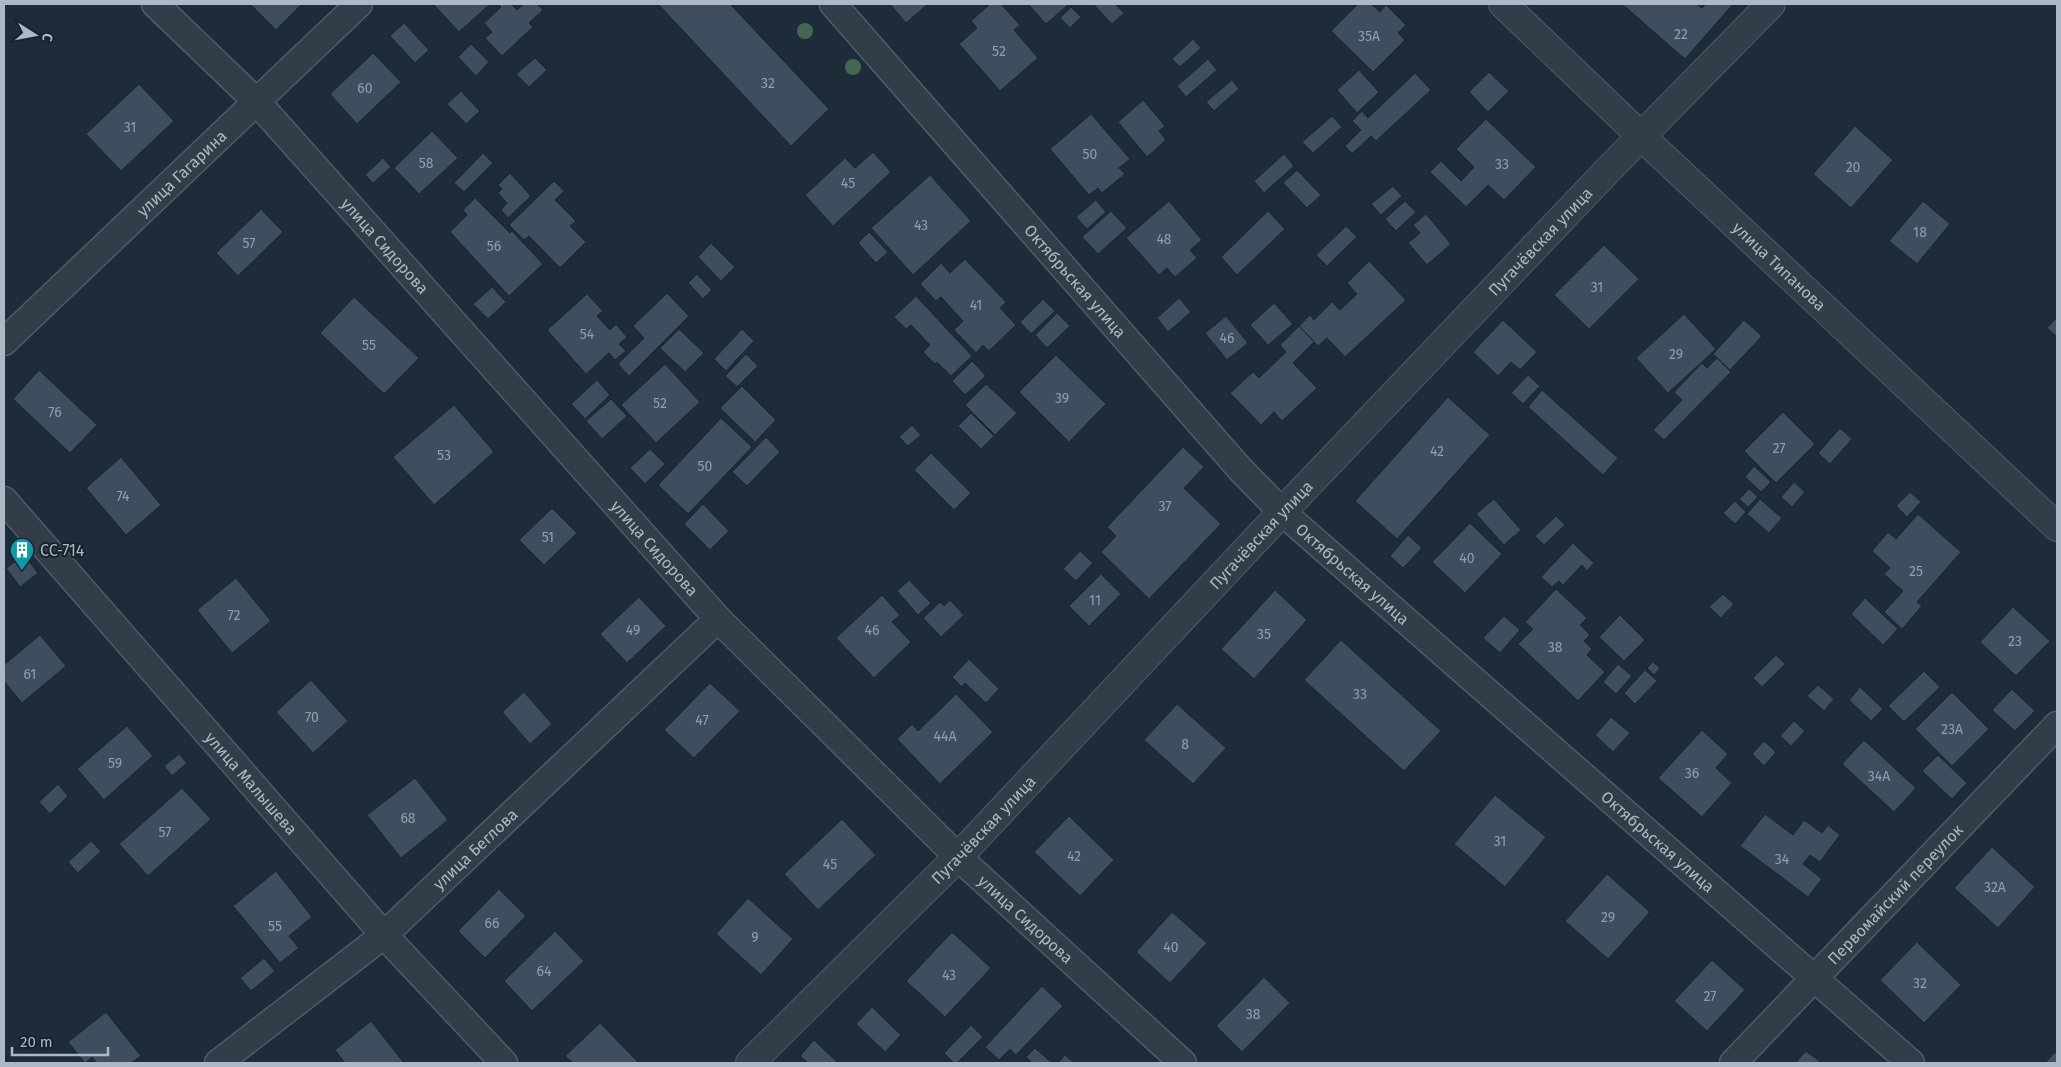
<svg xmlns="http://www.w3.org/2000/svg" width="2061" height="1067" font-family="'Fira Sans',sans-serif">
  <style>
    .building { fill: #3f4e5e; stroke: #192430 }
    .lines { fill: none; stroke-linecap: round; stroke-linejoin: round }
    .minor-casing { stroke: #4f5b67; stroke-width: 29 }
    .tertiary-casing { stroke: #4f5b67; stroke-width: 30 }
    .minor { stroke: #323d49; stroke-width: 26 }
    .tertiary { stroke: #323d49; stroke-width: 28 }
    .tree { fill: #436754 }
    .labels { text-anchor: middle; stroke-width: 4; stroke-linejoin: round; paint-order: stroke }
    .number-label { font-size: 14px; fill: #919eac }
    .street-label { font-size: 16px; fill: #acb8c6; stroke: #18222e }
    .poi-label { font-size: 16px; fill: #acb8c6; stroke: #18222e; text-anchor: start }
  </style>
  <rect width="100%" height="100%" fill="#1e2c39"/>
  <g class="building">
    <polygon points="250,4 302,4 276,30"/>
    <polygon points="433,4 490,4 459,32"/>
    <polygon points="498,4 511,4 517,10 524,4 537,4 543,10 529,23 533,27 502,56 485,38 492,32 484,23 501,7"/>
    <polygon points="658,4 730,4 829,109 791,146"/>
    <polygon points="890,4 928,4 906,23"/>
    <polygon points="990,4 1001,4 1020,25 1014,30 1038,58 1000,91 959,44 977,28 971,21"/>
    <polygon points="1028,4 1069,4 1046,24"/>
    <polygon points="1093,4 1115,4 1124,13 1112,24"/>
    <polygon points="1358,4 1371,4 1380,12 1386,5 1406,25 1398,33 1405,40 1373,72 1331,31"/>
    <polygon points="1622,4 1696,4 1702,8 1706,4 1733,4 1685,59"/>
    <polygon points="1071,7 1081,17 1070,28 1060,18"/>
    <polygon points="404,23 429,50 415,63 390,36"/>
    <polygon points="1193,39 1201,48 1180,67 1172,59"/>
    <polygon points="471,44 489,62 476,76 458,57"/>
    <polygon points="373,53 401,82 357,124 330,94"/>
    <polygon points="535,58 547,70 529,87 516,74"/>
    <polygon points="1208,59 1217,70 1186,97 1177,86"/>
    <polygon points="1359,70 1379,92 1357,113 1337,90"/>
    <polygon points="1489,72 1509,91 1488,112 1469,92"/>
    <polygon points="1415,73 1431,90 1376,141 1371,136 1352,154 1345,146 1361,130 1352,121 1362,111 1368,118"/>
    <polygon points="1232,80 1239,89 1214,111 1206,102"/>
    <polygon points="139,84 174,121 121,171 86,134"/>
    <polygon points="461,91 480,111 466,124 447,104"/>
    <polygon points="1143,100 1165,126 1159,131 1166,140 1147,157 1118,122"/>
    <polygon points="1091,114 1130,159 1119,168 1125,174 1102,193 1098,188 1089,195 1050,149"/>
    <polygon points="1332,116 1342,127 1313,153 1302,142"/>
    <polygon points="1486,119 1536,167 1504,200 1488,185 1466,207 1430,172 1441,161 1461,181 1474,167 1456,149"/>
    <polygon points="1855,126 1893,160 1851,208 1813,174"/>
    <polygon points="432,131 458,158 419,194 394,168"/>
    <polygon points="873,152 891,172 833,226 805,195 845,158 855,168"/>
    <polygon points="483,153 493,163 464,192 454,183"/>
    <polygon points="1284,154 1294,166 1264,193 1254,181"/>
    <polygon points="383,158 391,167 373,183 365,175"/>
    <polygon points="1297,170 1321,195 1307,208 1283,183"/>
    <polygon points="510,173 531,196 508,218 501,210 507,203 498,193 502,189 498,185"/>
    <polygon points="930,175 971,221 913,275 871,228"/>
    <polygon points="554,181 564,191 555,200 576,221 570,226 586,242 560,268 529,236 524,240 509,225"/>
    <polygon points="1393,186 1402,196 1381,215 1371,204"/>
    <polygon points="475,198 510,233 512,231 543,264 509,296 450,232 467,215 463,210"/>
    <polygon points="1096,200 1106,212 1087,229 1076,217"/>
    <polygon points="1169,201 1202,240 1190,250 1197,258 1175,277 1167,268 1159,275 1126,238"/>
    <polygon points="1405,201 1416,212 1396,231 1385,219"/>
    <polygon points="1923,201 1950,224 1917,264 1889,241"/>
    <polygon points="261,209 283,232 238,276 216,253"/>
    <polygon points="1111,211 1127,228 1098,254 1082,237"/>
    <polygon points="1268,211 1285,229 1237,275 1221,257"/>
    <polygon points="1426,214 1451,244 1427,265 1408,243 1420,233 1413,225"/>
    <polygon points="1346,226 1357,237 1327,266 1316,255"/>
    <polygon points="869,232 888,252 876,263 858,243"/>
    <polygon points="711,243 735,267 721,281 698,257"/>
    <polygon points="1604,245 1639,279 1589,329 1554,295"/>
    <polygon points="965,259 1006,302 1000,308 1016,325 989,351 983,345 976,353 954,330 963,321 941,297 936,301 920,284 941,263 950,273"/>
    <polygon points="1369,261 1406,300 1345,357 1327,338 1318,346 1299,326 1310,315 1314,320 1332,302 1340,310 1357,294 1347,283"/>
    <polygon points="697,274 712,290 703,299 688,283"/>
    <polygon points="492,287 506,302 488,319 473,304"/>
    <polygon points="667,293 689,316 629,376 618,364 644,338 633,326"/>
    <polygon points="587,294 603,311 597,316 610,330 616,324 627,337 619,344 626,351 615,360 609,353 586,374 547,330"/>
    <polygon points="916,296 972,356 951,376 937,362 935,364 923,352 930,345 911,325 906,329 894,317"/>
    <polygon points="354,297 419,358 384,394 320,333"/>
    <polygon points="1179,298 1191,312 1168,332 1157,318"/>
    <polygon points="1043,299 1055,311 1031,334 1020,322"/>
    <polygon points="1274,303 1293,324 1268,345 1250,325"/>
    <polygon points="1057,313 1070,326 1047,348 1035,335"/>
    <polygon points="1684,314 1716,349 1668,393 1636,358"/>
    <polygon points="1226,316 1248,343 1227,360 1205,333"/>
    <polygon points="2057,317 2057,337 2047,328"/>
    <polygon points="1503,320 1537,352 1520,370 1511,362 1498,376 1473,352"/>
    <polygon points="1744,320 1762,336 1730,370 1713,354"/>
    <polygon points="1299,326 1314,342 1293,363 1317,388 1282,421 1274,412 1261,425 1230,393 1253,372 1259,378 1286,352 1280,345"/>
    <polygon points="679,329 704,353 685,372 660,348"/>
    <polygon points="742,329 754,341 726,371 714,359"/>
    <polygon points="746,354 758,366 737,387 725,376"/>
    <polygon points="1056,355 1106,404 1069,442 1019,392"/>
    <polygon points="1717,358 1731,372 1664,440 1653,430 1682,400 1674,392 1702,363 1707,368"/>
    <polygon points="972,361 986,376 965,395 952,381"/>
    <polygon points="665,364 700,402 656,443 621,405"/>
    <polygon points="39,370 97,425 70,453 13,399"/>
    <polygon points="1528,375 1540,386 1523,404 1511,393"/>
    <polygon points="597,380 610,395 585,419 571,404"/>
    <polygon points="986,384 1017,413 995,435 965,405"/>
    <polygon points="742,386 776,420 755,442 720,408"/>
    <polygon points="1542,390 1618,458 1603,475 1528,407"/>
    <polygon points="1448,397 1490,435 1397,539 1355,501"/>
    <polygon points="611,399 627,416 602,439 586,421"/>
    <polygon points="454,405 494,452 434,505 393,457"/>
    <polygon points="1783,412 1815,444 1776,483 1744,451"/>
    <polygon points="971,413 994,436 981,449 958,426"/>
    <polygon points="721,418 752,447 688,514 658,485"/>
    <polygon points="912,425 921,435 908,446 899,437"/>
    <polygon points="1840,428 1852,439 1830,464 1818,453"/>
    <polygon points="766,437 780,452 747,486 732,472"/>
    <polygon points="1183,447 1204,467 1184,488 1221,524 1149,599 1101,552 1116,536 1107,527"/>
    <polygon points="650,449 665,464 645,484 630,468"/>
    <polygon points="931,453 971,493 954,510 914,470"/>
    <polygon points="121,457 161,505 126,535 86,488"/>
    <polygon points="1754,466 1771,482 1761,492 1745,477"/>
    <polygon points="1794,482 1805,492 1792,507 1781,497"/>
    <polygon points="1749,489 1758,497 1748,507 1739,499"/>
    <polygon points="1910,492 1921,502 1907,517 1896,506"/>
    <polygon points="1494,499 1521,530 1504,545 1476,514"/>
    <polygon points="1760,499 1782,518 1769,533 1747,514"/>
    <polygon points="1735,501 1746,512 1735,524 1723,513"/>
    <polygon points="703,504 729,531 710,550 684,524"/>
    <polygon points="552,508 577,533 544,565 519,540"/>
    <polygon points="1918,514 1961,552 1917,602 1922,606 1902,629 1884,612 1903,591 1884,574 1890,568 1872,551 1888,532 1896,539"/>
    <polygon points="1556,516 1565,525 1544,545 1535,536"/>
    <polygon points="1470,523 1502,554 1465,593 1432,562"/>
    <polygon points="1408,535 1422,548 1403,568 1390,556"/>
    <polygon points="1573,543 1594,563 1587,571 1582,565 1563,585 1559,581 1552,587 1541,577"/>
    <polygon points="1080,551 1093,563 1076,581 1063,569"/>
    <polygon points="24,555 38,573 20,587 6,568"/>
    <polygon points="1101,574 1121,594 1089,626 1069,606"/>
    <polygon points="236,578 271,621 232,653 197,610"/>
    <polygon points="909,580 931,603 918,615 897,591"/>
    <polygon points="1556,589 1587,618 1580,625 1590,635 1584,641 1592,649 1587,655 1605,672 1578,701 1518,644 1533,629 1525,622"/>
    <polygon points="1275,590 1307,620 1254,679 1221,649"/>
    <polygon points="1723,594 1734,604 1721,618 1709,607"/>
    <polygon points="882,595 900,615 892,622 911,642 874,678 836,638"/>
    <polygon points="639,597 666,626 627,663 600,634"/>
    <polygon points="1865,598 1898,629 1883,645 1851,614"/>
    <polygon points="950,600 964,615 941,637 923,618 940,602 944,606"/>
    <polygon points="2013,607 2050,641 2016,676 1980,642"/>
    <polygon points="1620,615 1645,640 1624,661 1599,637"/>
    <polygon points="1504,616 1520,630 1500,653 1483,638"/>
    <polygon points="40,635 66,666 22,703 4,681 4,665"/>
    <polygon points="1341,640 1441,731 1404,771 1304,680"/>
    <polygon points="1776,655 1785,664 1762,687 1753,678"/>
    <polygon points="969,659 999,689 986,703 965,683 962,687 952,677"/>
    <polygon points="1653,662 1660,668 1654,675 1647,668"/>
    <polygon points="1618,664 1632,676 1616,694 1603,682"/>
    <polygon points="1645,670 1657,681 1635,704 1624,693"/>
    <polygon points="1924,671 1940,687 1904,722 1888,706"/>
    <polygon points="311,680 348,721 313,753 276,712"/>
    <polygon points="710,683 740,711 694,758 664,730"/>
    <polygon points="1818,685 1834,699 1824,711 1807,696"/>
    <polygon points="1860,687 1883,709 1871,721 1849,700"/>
    <polygon points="2012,689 2035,711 2015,731 1992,710"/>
    <polygon points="524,692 552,724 530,744 502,712"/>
    <polygon points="1952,692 1989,729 1952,766 1915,729"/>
    <polygon points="956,694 993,732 940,784 897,739 912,724 918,731"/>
    <polygon points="1177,704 1226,748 1193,784 1144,740"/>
    <polygon points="1611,717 1630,733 1613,752 1595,735"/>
    <polygon points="1794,721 1805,731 1791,746 1780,736"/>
    <polygon points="127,726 153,756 104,800 77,769"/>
    <polygon points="1702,730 1728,754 1716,768 1732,783 1702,817 1658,778"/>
    <polygon points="1864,740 1916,788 1894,812 1842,764"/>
    <polygon points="1764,741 1776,752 1764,766 1752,754"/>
    <polygon points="179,754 187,763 172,776 164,766"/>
    <polygon points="1938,755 1967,783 1952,799 1922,771"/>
    <polygon points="415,778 448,820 401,858 367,815"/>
    <polygon points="58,784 68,796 50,814 39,802"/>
    <polygon points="182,788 211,819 148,876 119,844"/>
    <polygon points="1495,795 1546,837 1505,887 1454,844"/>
    <polygon points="1765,814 1793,835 1804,820 1822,833 1828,825 1840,835 1820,862 1810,855 1803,864 1822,879 1808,897 1740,846"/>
    <polygon points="1069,816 1114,860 1080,896 1034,852"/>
    <polygon points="842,819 876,855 818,910 784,874"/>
    <polygon points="91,841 101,851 78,873 68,862"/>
    <polygon points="1992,847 2035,887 1998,928 1954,888"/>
    <polygon points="276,871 312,917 289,936 299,948 280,963 233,906"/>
    <polygon points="1607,874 1650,912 1608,959 1565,921"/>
    <polygon points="499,889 526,916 485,958 458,931"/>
    <polygon points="748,898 793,939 761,975 716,934"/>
    <polygon points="1172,912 1207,943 1170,983 1136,952"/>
    <polygon points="555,931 584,961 532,1011 504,981"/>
    <polygon points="952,932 991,968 945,1017 906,981"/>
    <polygon points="1917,942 1961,985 1924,1023 1880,980"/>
    <polygon points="264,958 275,971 251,991 240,978"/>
    <polygon points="1712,960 1745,990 1707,1031 1674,1001"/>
    <polygon points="1264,977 1290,1003 1242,1052 1216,1026"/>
    <polygon points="1042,986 1063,1006 1016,1055 1010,1049 999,1060 985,1047"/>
    <polygon points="872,1007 901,1035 885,1052 856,1024"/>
    <polygon points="106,1012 141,1056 131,1063 97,1063 92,1057 85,1063 68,1042"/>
    <polygon points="371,1021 404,1063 345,1063 335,1050"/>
    <polygon points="600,1023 639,1063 573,1063 565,1056"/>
    <polygon points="971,1025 983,1037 957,1063 954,1063 944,1053"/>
    <polygon points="814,1040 838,1063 808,1063 800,1056"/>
    <polygon points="1035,1048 1052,1063 1032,1063 1026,1057"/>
    <polygon points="1806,1051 1822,1063 1795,1063"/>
    <polygon points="2055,1052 2057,1054 2057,1063 2045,1063"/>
    <polygon points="1065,1055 1074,1063 1058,1063"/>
  </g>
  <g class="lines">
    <defs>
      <g id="minor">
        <path id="s1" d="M155 4 257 102 718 619 958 857 1183 1063"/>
        <path id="s2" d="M833 4 1240 469 1282 512 1911 1063"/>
        <path id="s3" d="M4 342 359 4"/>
        <path id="s4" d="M4 500 384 935 504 1063"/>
        <path id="s5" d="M218 1063 384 935 718 619"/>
        <path id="s6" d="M1733 1063 2057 725"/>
      </g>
      <g id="tertiary">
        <path id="s7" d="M1503 4 1641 136 2057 527"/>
        <path id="s8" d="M750 1063 958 857 1282 512 1610 168 1771 4"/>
      </g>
    </defs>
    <use href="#minor" class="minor-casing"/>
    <use href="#tertiary" class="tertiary-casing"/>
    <use href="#minor" class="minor"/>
    <use href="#tertiary" class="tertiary"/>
  </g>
  <g class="tree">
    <circle cx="805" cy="31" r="8"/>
    <circle cx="853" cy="67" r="8"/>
  </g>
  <defs>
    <symbol id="building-pin" viewBox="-11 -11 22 30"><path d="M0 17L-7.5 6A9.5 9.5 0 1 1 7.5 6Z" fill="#0f9aa8" stroke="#18222e"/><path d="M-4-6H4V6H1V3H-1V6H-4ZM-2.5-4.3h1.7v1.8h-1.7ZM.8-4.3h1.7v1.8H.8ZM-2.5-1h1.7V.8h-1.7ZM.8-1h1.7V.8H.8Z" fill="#fff"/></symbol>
  </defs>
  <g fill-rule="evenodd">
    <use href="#building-pin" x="8" y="536" width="28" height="38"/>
  </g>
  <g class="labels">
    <g class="number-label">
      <text x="1681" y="39">22</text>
      <text x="1369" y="41">35А</text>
      <text x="999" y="56">52</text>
      <text x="768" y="88">32</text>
      <text x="365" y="93">60</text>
      <text x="130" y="132">31</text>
      <text x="1090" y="159">50</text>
      <text x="426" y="168">58</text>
      <text x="1502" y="169">33</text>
      <text x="1853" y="172">20</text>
      <text x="848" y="188">45</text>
      <text x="921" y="230">43</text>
      <text x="1920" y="237">18</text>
      <text x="1164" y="244">48</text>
      <text x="249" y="248">57</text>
      <text x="494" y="251">56</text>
      <text x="1597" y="292">31</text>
      <text x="976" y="310">41</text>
      <text x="587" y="339">54</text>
      <text x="1227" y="343">46</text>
      <text x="369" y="350">55</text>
      <text x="1676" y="359">29</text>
      <text x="1062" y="403">39</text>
      <text x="660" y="408">52</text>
      <text x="55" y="417">76</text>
      <text x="1779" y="453">27</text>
      <text x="1437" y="456">42</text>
      <text x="444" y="460">53</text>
      <text x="705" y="471">50</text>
      <text x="123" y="501">74</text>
      <text x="1165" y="511">37</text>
      <text x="548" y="542">51</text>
      <text x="1467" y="563">40</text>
      <text x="1916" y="576">25</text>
      <text x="1095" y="605">11</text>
      <text x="234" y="620">72</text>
      <text x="633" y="635">49</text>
      <text x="872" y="635">46</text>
      <text x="1264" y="639">35</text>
      <text x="2015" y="646">23</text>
      <text x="1555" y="652">38</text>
      <text x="30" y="679">61</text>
      <text x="1360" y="699">33</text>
      <text x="312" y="722">70</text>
      <text x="702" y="725">47</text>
      <text x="1952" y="734">23А</text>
      <text x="945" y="741">44А</text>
      <text x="1185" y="749">8</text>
      <text x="115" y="768">59</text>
      <text x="1692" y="778">36</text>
      <text x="1879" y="781">34А</text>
      <text x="408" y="823">68</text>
      <text x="165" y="837">57</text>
      <text x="1500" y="846">31</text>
      <text x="1074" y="861">42</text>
      <text x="1782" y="864">34</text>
      <text x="830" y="869">45</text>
      <text x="1995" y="892">32А</text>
      <text x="1608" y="922">29</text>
      <text x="492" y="928">66</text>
      <text x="275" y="931">55</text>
      <text x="755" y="942">9</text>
      <text x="1171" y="952">40</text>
      <text x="544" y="976">64</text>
      <text x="949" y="980">43</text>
      <text x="1920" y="988">32</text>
      <text x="1710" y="1001">27</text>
      <text x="1253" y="1019">38</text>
    </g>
    <g class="street-label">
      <text dy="6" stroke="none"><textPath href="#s3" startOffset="245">улица Гагарина</textPath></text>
      <text dy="6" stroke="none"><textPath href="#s8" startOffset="1140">Пугачёвская улица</textPath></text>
      <text dy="6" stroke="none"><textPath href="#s1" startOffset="334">улица Сидорова</textPath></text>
      <text dy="6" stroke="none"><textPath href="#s7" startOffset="381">улица Типанова</textPath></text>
      <text dy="6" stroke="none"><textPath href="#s2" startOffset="368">Октябрьская улица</textPath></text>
      <text dy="6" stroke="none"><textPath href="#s8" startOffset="735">Пугачёвская улица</textPath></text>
      <text dy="6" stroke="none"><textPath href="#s1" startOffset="739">улица Сидорова</textPath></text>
      <text dy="6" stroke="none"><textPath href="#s2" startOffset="772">Октябрьская улица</textPath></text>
      <text dy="6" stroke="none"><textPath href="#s4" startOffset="376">улица Малышева</textPath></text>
      <text dy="6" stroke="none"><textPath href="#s8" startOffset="330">Пугачёвская улица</textPath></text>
      <text dy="6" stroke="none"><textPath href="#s2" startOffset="1178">Октябрьская улица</textPath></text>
      <text dy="6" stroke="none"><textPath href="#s5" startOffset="335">улица Беглова</textPath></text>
      <text dy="6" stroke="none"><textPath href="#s6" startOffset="234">Первомайский переулок</textPath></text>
      <text dy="6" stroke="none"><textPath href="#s1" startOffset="1264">улица Сидорова</textPath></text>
    </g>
    <g class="poi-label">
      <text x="40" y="556">СС-714</text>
    </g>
  </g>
  <rect width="2061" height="1067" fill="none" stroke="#acb8c6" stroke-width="10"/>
  <g transform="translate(35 35) rotate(101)" stroke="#18222e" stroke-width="4" paint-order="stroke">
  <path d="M0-4L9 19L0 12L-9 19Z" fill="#acb8c6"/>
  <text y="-8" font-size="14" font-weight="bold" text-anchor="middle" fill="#acb8c6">С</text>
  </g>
  <path d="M12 1047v8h96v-8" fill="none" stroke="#acb8c6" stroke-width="2.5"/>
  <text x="20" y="1047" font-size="15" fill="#acb8c6" stroke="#18222e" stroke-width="4" paint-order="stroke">20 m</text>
</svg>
